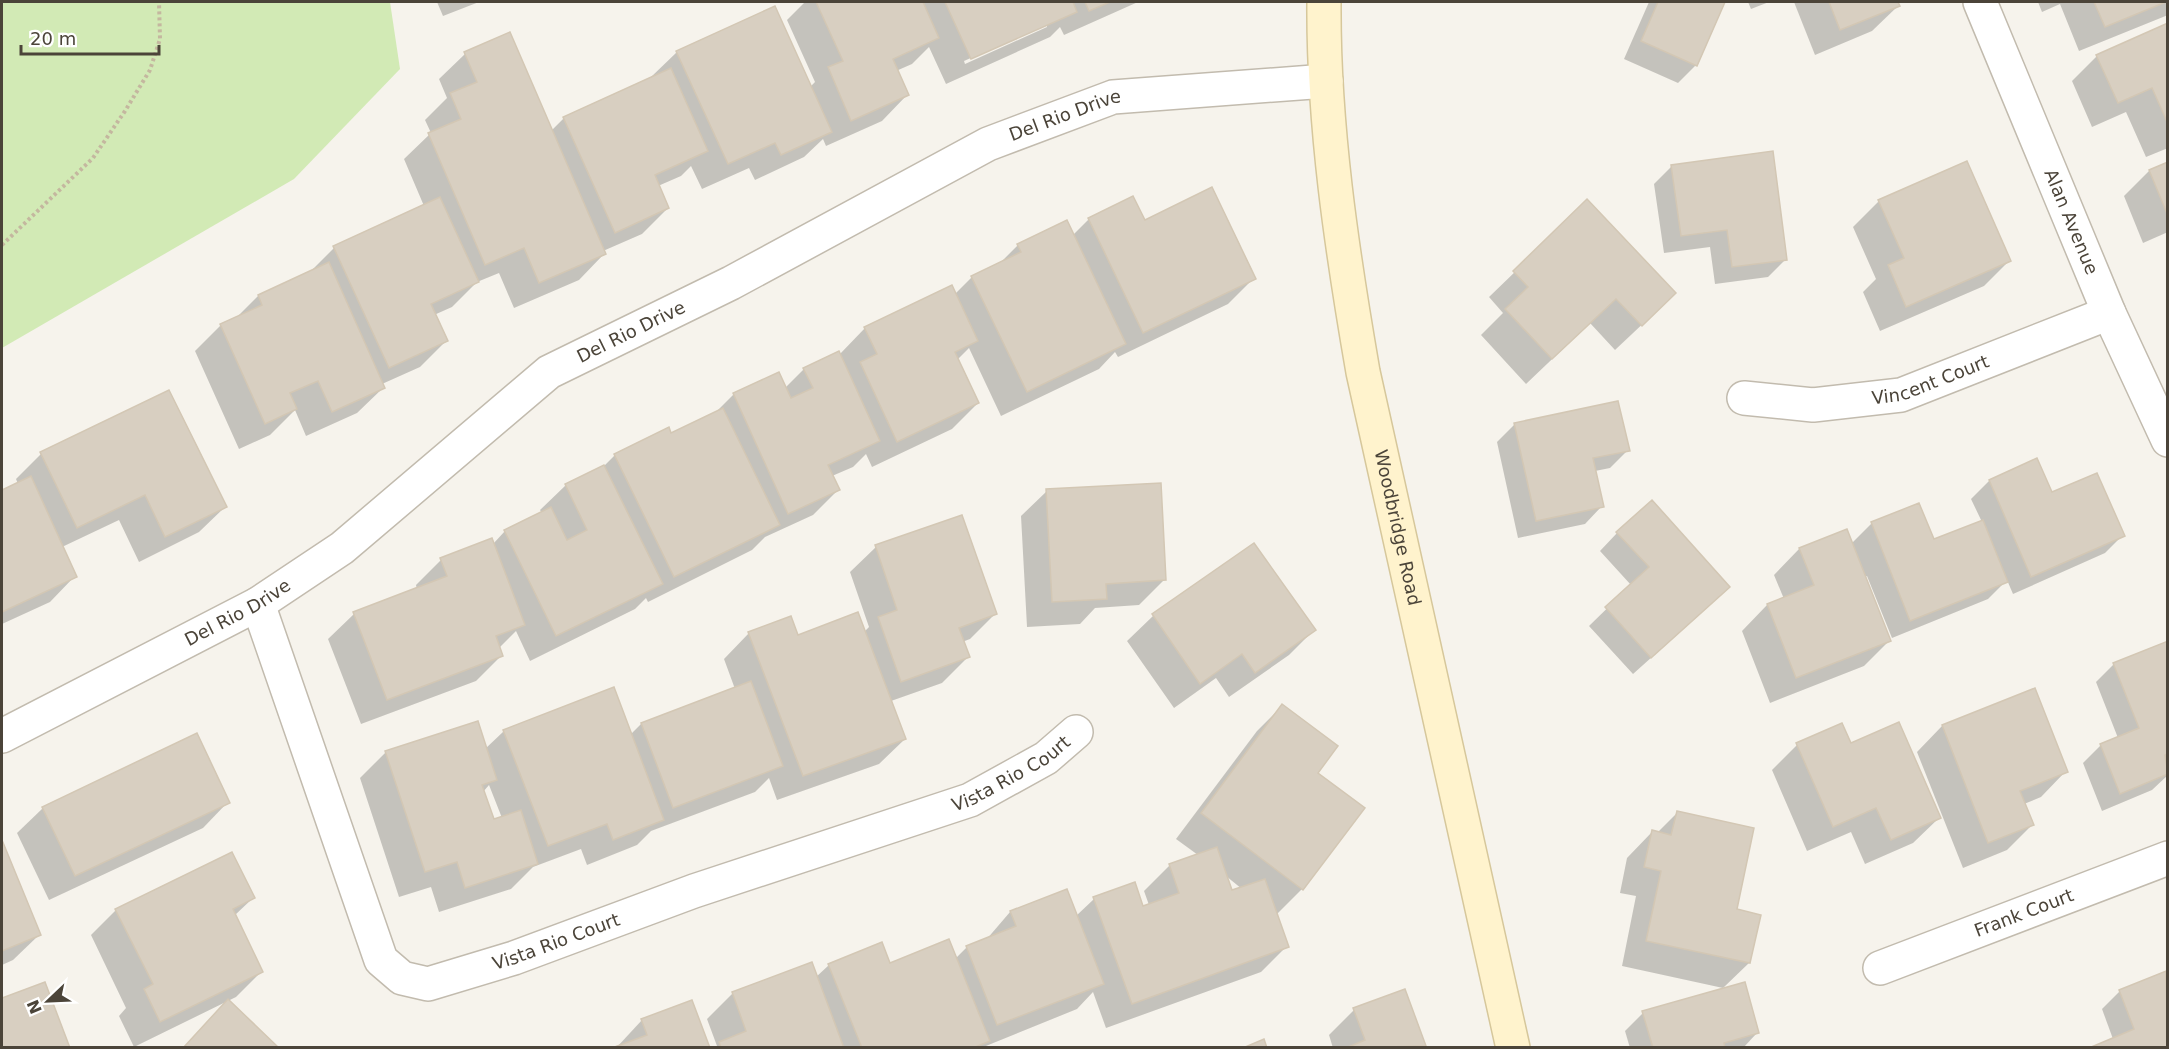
<svg xmlns="http://www.w3.org/2000/svg" width="2169" height="1049" font-family="'DejaVu Sans',sans-serif">
  <style>
    .green { fill: #d2eab5 }
    .shadow { fill: #0003; fill-rule: evenodd }
    .building { fill: #d8cfc1; stroke: #d3c7b4; stroke-width: 1.5 }
    .lines { fill: none; stroke-linecap: round; stroke-linejoin: round }
    .street-casing { stroke: #c2bbae; stroke-width: 36 }
    .secondary-casing { stroke: #d6c79b; stroke-width: 36 }
    .path { stroke: #c4b79f; stroke-width: 4; stroke-dasharray: 3 3; stroke-linecap: butt }
    .street { stroke: #fff; stroke-width: 33 }
    .secondary { stroke: #fff3cd; stroke-width: 33 }
    .labels { text-anchor: middle; stroke-width: 4.5; stroke-linejoin: round; paint-order: stroke }
    .street-label { font-size: 18px; fill: #4b4439; stroke: #fff }
  </style>
  <rect width="100%" height="100%" fill="#f6f3ec"/>
  <polygon class="green" points="2,2 390,2 400,69 294,179 2,348"/>
  <g class="shadow">
    <polygon points="437,2 479,2 443,16"/>
    <path d="M805 2H1138L1064 35 1060 27 1050 37 946 84 929 47 912 64 896 71 907 95 882 121 826 146 823 139 804 157 755 180 749 168 702 189 691 166 681 176 658 186 668 208 642 234 603 251 604 254 579 280 514 308 499 273 477 282 452 307 434 315 446 341 420 367 382 384 383 388 357 413 306 436 295 410 270 435 239 449 195 351 221 325 236 318 258 296 308 274 334 248 424 206 404 159 431 133 425 120 447 98 439 79 465 54 509 34 551 131 564 118 651 77 677 52 810 87 815 82 787 20ZM1047 24V27L965 64 964 61Z"/>
    <polygon points="1649,2 1724,2 1696,65 1678,83 1624,59"/>
    <polygon points="1748,2 1769,2 1751,9"/>
    <polygon points="1794,2 1896,2 1898,6 1872,31 1815,55"/>
    <polygon points="2038,2 2168,2 2168,15 2079,51 2060,4 2042,12"/>
    <polygon points="2168,25 2168,148 2146,157 2126,112 2092,127 2072,81 2097,56"/>
    <polygon points="2168,164 2168,232 2143,243 2124,196 2149,171"/>
    <polygon points="1672,166 1786,259 1768,277 1715,284 1710,247 1664,253 1654,184"/>
    <polygon points="1879,201 2009,261 1984,286 1880,331 1863,292 1876,279 1853,227"/>
    <polygon points="1587,202 1649,318 1615,350 1590,323 1526,384 1481,335 1503,313 1489,297"/>
    <polygon points="1089,219 1144,222 1254,278 1228,304 1118,357 1115,352 1099,369 1001,416 969,348 957,360 978,403 952,429 872,467 866,454 853,467 832,476 838,490 813,515 765,537 752,550 648,602 646,598 635,609 530,661 516,631 499,648 502,655 476,681 361,724 328,639 354,614 417,590 416,585 441,560 493,544 505,531 542,513 540,510 566,485 604,466 614,456 668,429 671,435 713,415 734,394 785,388 804,369 839,355 865,328 955,294 972,277 1000,263 1018,245 1073,235"/>
    <polygon points="1515,424 1628,450 1610,468 1595,471 1602,506 1585,524 1518,538 1497,442"/>
    <polygon points="41,454 225,507 199,532 139,562 119,520 62,547 75,576 50,602 2,624 2,491 18,484 16,479"/>
    <polygon points="1989,481 2051,494 2123,535 2105,553 2013,594 2007,580 1988,599 1892,638 1867,576 1864,577 1889,641 1864,666 1770,703 1742,631 1767,605 1784,599 1774,575 1799,549 1847,531 1851,544 1871,524 1918,505 1933,541 1982,522 1971,499"/>
    <polygon points="1047,491 1164,580 1139,605 1095,608 1080,624 1027,627 1021,516"/>
    <polygon points="1617,533 1710,605 1633,674 1589,626 1631,585 1600,551"/>
    <polygon points="1254,545 1314,630 1289,655 1229,697 1216,678 1174,708 1127,641 1153,616"/>
    <path d="M876 547 995 614 970 639 962 642 968 657 942 683 891 701 905 739 879 764 777 800 769 778 755 792 651 831 637 845 587 865 581 849 533 867 511 889 439 912 431 887 399 897 360 778 386 752 485 749 504 731 630 735 641 724 735 689 724 659 749 633 797 637 864 632 869 627 850 572ZM489 785 502 818 493 821 483 792Z"/>
    <polygon points="2168,643 2168,775 2152,790 2102,811 2083,763 2101,745 2118,738 2096,682 2114,664"/>
    <polygon points="2034,690 2066,771 2041,797 2024,804 2032,825 2007,850 1963,868 1917,752 1942,726"/>
    <path d="M1283 705 1316 773 1302 889 1276 915 1287 946 1261 972 1106 1028 1093 992 1077 1009 981 1048H715L717 1046 707 1019 733 993 816 977 829 965H890L955 959 967 947 986 940 1010 912 1066 891 1076 916 1094 899 1143 908 1149 905 1144 891 1170 865 1198 855 1176 839 1257 731ZM1226 876 1242 889 1231 892Z"/>
    <polygon points="1797,745 1850,745 1939,818 1913,843 1865,864 1851,832 1807,851 1772,770"/>
    <polygon points="228,802 203,828 49,900 17,833 43,808"/>
    <polygon points="1677,813 1736,911 1749,963 1723,988 1622,966 1636,896 1620,893 1627,858 1652,832 1657,833"/>
    <polygon points="2,842 39,935 13,960 2,965"/>
    <polygon points="253,898 234,916 262,971 236,997 134,1047 119,1016 126,1008 91,935 116,910"/>
    <polygon points="2165,973 2168,1048 2113,1039 2102,1009 2120,991"/>
    <polygon points="45,984 68,1048 2,1048 2,1000"/>
    <polygon points="1354,1010 1424,1045 1422,1048 1333,1048 1329,1035"/>
    <polygon points="1643,1013 1757,1033 1743,1048 1630,1048 1625,1031"/>
    <polygon points="642,1020 708,1048 617,1047"/>
  </g>
  <g class="building">
    <polygon points="816,2 923,2 939,38 893,59 909,95 851,121 828,67 843,61"/>
    <polygon points="945,2 1073,2 1077,12 971,59"/>
    <polygon points="1085,2 1110,2 1089,11"/>
    <polygon points="1658,2 1725,2 1697,66 1641,41"/>
    <polygon points="1829,2 1898,2 1900,6 1840,30"/>
    <polygon points="2094,2 2166,2 2105,27"/>
    <polygon points="775,6 832,132 781,155 775,143 728,164 676,51"/>
    <polygon points="2168,23 2168,124 2152,88 2118,103 2096,55"/>
    <polygon points="510,32 606,254 539,283 524,248 485,265 428,133 461,119 450,93 477,82 464,52"/>
    <polygon points="671,68 708,151 655,175 669,208 615,233 563,117"/>
    <polygon points="1773,151 1787,260 1732,267 1727,230 1681,236 1671,165"/>
    <polygon points="1967,161 2011,261 1906,307 1888,265 1904,258 1878,200"/>
    <polygon points="2168,162 2168,216 2149,170"/>
    <polygon points="1212,187 1256,279 1143,333 1088,218 1133,196 1145,220"/>
    <polygon points="440,197 479,282 431,304 448,341 389,368 333,246"/>
    <polygon points="1587,199 1676,293 1642,326 1616,299 1552,359 1505,309 1528,287 1513,271"/>
    <polygon points="1067,220 1126,344 1027,392 971,276 1021,252 1017,244"/>
    <polygon points="329,262 385,388 332,412 318,381 290,393 297,409 265,424 220,324 262,305 258,295"/>
    <polygon points="952,285 978,341 955,352 979,403 897,442 860,362 877,354 864,327"/>
    <polygon points="839,351 880,441 828,465 840,490 788,514 733,393 779,372 791,398 813,388 803,368"/>
    <polygon points="169,390 227,507 165,537 145,495 77,528 40,452"/>
    <polygon points="1618,401 1630,451 1593,458 1604,507 1536,521 1514,423"/>
    <polygon points="723,408 780,525 674,577 614,454 669,427 671,433"/>
    <polygon points="2037,458 2052,492 2097,473 2125,536 2031,577 1989,480"/>
    <polygon points="604,465 663,584 556,636 504,530 551,507 567,540 587,530 565,484"/>
    <polygon points="31,476 77,577 2,612 2,490"/>
    <polygon points="1161,483 1166,580 1106,584 1107,599 1052,602 1046,489"/>
    <polygon points="1652,500 1730,587 1651,658 1605,607 1649,567 1616,532"/>
    <polygon points="1919,503 1934,539 1983,520 2008,582 1910,621 1871,522"/>
    <polygon points="962,515 997,614 959,628 970,657 901,682 878,617 897,610 875,545"/>
    <polygon points="1847,529 1891,641 1796,678 1767,604 1814,585 1799,548"/>
    <polygon points="492,538 525,625 496,636 503,656 387,700 353,612 447,576 440,558"/>
    <polygon points="1254,543 1316,630 1255,673 1242,654 1200,684 1152,614"/>
    <polygon points="858,612 906,739 803,776 748,632 791,616 798,635"/>
    <polygon points="2168,641 2168,753 2165,755 2168,774 2120,794 2100,744 2139,728 2113,663"/>
    <polygon points="751,681 783,766 673,808 641,723"/>
    <polygon points="614,687 664,820 613,840 607,824 548,846 503,730"/>
    <polygon points="2035,688 2068,772 2020,791 2034,825 1988,843 1942,725"/>
    <polygon points="1282,704 1338,746 1318,773 1365,808 1303,890 1201,813"/>
    <polygon points="478,721 497,780 482,785 494,819 521,810 538,864 465,888 457,862 425,872 385,751"/>
    <polygon points="1899,722 1941,818 1891,840 1876,808 1833,827 1796,743 1842,723 1851,743"/>
    <polygon points="197,733 230,803 75,876 42,807"/>
    <polygon points="1677,811 1754,828 1737,909 1761,915 1750,963 1646,941 1661,871 1644,867 1652,830 1671,835"/>
    <polygon points="2,840 41,935 2,951"/>
    <polygon points="1217,847 1232,890 1265,879 1289,947 1132,1004 1093,897 1135,882 1143,906 1179,893 1169,864"/>
    <polygon points="232,852 255,898 233,909 263,972 160,1022 144,989 153,984 115,909"/>
    <polygon points="1067,889 1104,984 997,1025 966,946 1016,926 1010,911"/>
    <polygon points="949,939 990,1041 973,1048 862,1048 828,964 882,942 890,963"/>
    <polygon points="812,962 844,1048 721,1048 719,1042 746,1031 732,992"/>
    <polygon points="2166,971 2168,1048 2089,1048 2134,1029 2119,990"/>
    <polygon points="45,982 70,1048 2,1048 2,998"/>
    <polygon points="1745,982 1759,1033 1724,1043 1725,1048 1653,1048 1642,1011"/>
    <polygon points="1405,989 1426,1046 1346,1048 1365,1040 1353,1008"/>
    <polygon points="228,999 279,1048 183,1048"/>
    <polygon points="692,1000 710,1048 612,1048 647,1035 641,1019"/>
    <polygon points="1264,1039 1267,1048 1243,1048"/>
  </g>
  <g class="lines">
    <defs>
      <g id="street">
        <path id="s1" d="M1980 2 2109 313 2168 440"/>
        <path id="s2" d="M1744 398 1813 405 1901 395 2109 313"/>
        <path id="s3" d="M258 604 381 960 402 978 428 984 514 958 694 891 970 800 1046 758 1076 732"/>
        <path id="s4" d="M2 736 258 604 342 548 549 372 731 283 988 144 1113 97 1326 81"/>
        <path id="s5" d="M1880 968 2168 858"/>
      </g>
      <g id="secondary">
        <path id="s6" d="M1324 2C1323 125 1342 251 1363 372L1513 1048"/>
      </g>
    </defs>
    <use href="#street" class="street-casing"/>
    <use href="#secondary" class="secondary-casing"/>
    <polyline class="path" points="2,245 93,158 125,111 150,70 160,39 159,2"/>
    <use href="#street" class="street"/>
    <use href="#secondary" class="secondary"/>
  </g>
  <g class="labels">
    <g class="street-label">
      <text dy="6" stroke="none"><textPath href="#s4" startOffset="1238">Del Rio Drive</textPath></text>
      <text dy="6" stroke="none"><textPath href="#s1" startOffset="238">Alan Avenue</textPath></text>
      <text dy="6" stroke="none"><textPath href="#s4" startOffset="752">Del Rio Drive</textPath></text>
      <text dy="6" stroke="none"><textPath href="#s2" startOffset="190">Vincent Court</textPath></text>
      <text dy="6" stroke="none"><textPath href="#s6" startOffset="532">Woodbridge Road</textPath></text>
      <text dy="6" stroke="none"><textPath href="#s4" startOffset="266">Del Rio Drive</textPath></text>
      <text dy="6" stroke="none"><textPath href="#s3" startOffset="1052">Vista Rio Court</textPath></text>
      <text dy="6" stroke="none"><textPath href="#s5" startOffset="154">Frank Court</textPath></text>
      <text dy="6" stroke="none"><textPath href="#s3" startOffset="566">Vista Rio Court</textPath></text>
    </g>
  </g>
  <rect width="2169" height="1049" fill="none" stroke="#4b4439" stroke-width="6"/>
  <g transform="translate(48 1001) rotate(247)" stroke="#ffffff" stroke-width="4.5" paint-order="stroke">
  <path d="M0-4.5L10 22L0 15L-10 22Z" fill="#4b4439"/>
  <text y="-9" font-size="16" font-weight="bold" text-anchor="middle" fill="#4b4439">N</text>
  </g>
  <path d="M21 45v9h138v-9" fill="none" stroke="#4b4439" stroke-width="3"/>
  <text x="30" y="45" font-size="18" fill="#4b4439" stroke="#ffffff" stroke-width="4.5" paint-order="stroke">20 m</text>
</svg>
